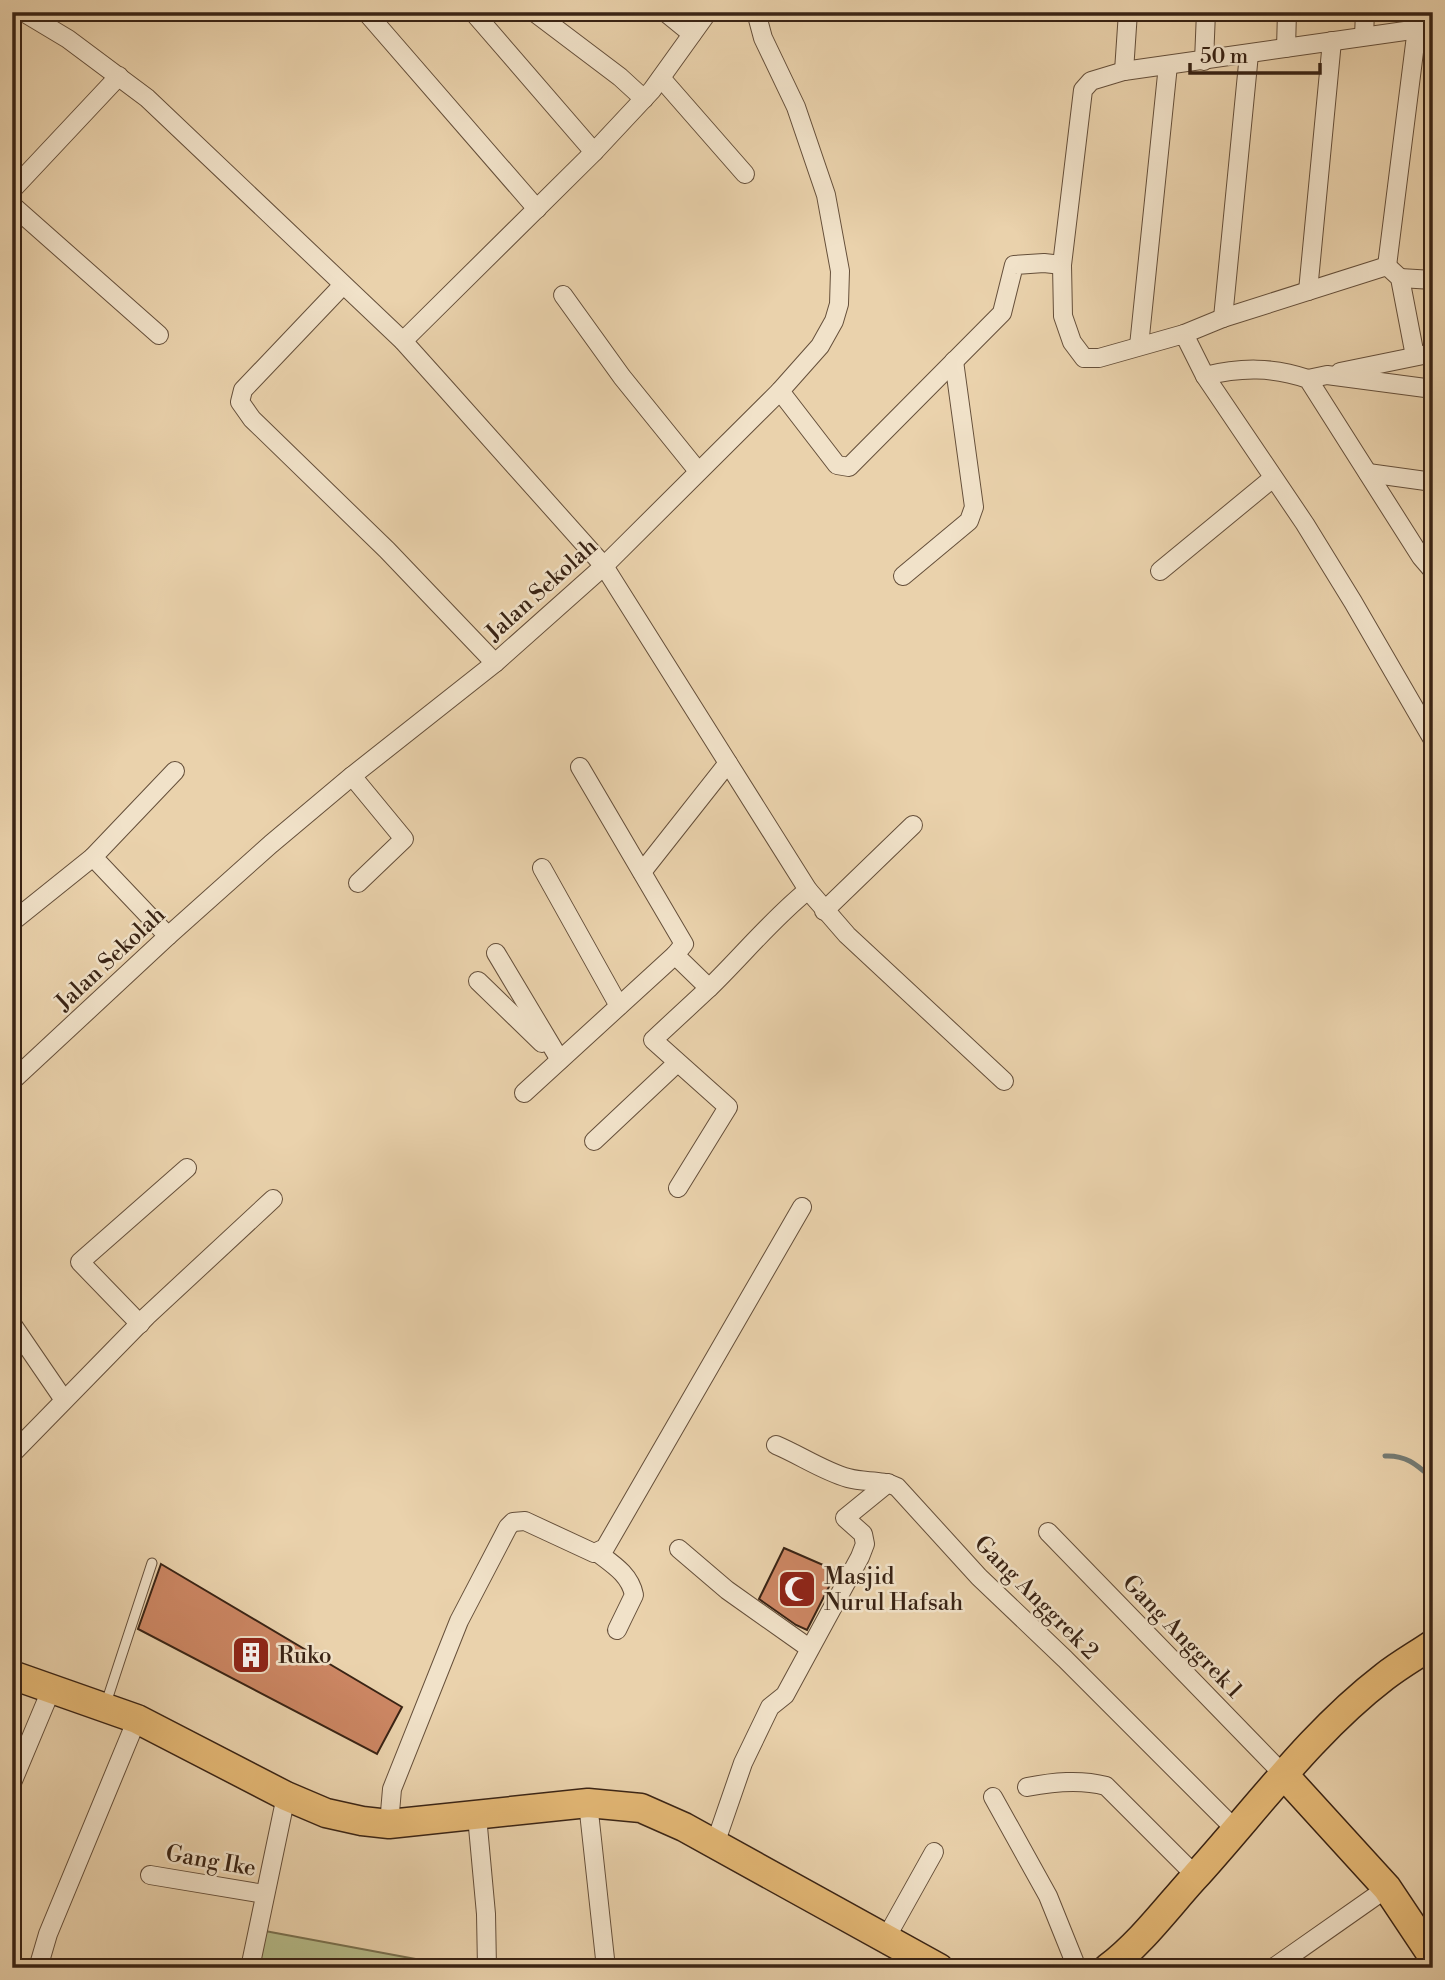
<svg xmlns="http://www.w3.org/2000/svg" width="1445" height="1980" font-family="'Libre Bodoni',serif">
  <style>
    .green { fill: #b6bc8a; stroke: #78704f; stroke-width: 2 }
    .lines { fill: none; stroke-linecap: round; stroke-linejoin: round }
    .stream { stroke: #747b74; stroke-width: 5 }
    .building { fill: #cd8764; stroke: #392314; stroke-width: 2 }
    .lane-casing { stroke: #654f3a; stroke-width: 11 }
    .street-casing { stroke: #654f3a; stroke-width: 20 }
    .primary-casing { stroke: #392314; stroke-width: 31 }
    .lane { stroke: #f1e2c9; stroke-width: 9 }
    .street { stroke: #f1e2c9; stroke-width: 18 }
    .primary { stroke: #e5b976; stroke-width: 28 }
    .labels { text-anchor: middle; stroke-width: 5; stroke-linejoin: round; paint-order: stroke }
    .street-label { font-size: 23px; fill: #392314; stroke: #f1e2c9 }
    .poi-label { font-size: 23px; fill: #392314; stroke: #f1e2c9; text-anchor: start }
  </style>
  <rect width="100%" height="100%" fill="#ead2ac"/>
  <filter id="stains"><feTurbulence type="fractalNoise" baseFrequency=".00286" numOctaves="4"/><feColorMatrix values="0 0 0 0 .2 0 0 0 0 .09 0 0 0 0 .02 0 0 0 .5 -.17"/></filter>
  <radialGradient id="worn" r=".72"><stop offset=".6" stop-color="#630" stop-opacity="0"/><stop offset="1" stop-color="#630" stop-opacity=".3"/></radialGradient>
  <polygon class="green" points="265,1931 464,1968 258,1968"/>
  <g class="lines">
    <path class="stream" d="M1385 1456C1407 1455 1417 1465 1433 1479"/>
  </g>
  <g class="building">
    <polygon points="784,1548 837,1571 807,1630 796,1625 759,1599"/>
    <polygon points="161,1564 402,1707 377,1754 138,1629"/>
  </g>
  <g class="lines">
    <defs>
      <polyline id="lane" points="106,1703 152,1563"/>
      <g id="street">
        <polyline points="23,12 68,39 147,98 403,341 447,390 604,566 808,890 847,935 1004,1081"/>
        <polyline points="366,12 537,209"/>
        <polyline points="473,12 594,152"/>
        <polyline points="534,12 620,77 644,99"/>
        <polyline points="665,12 692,34"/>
        <polyline points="1433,27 1124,71 1091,81 1083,90 1062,265 1063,316 1072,342 1084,358 1099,358 1184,334 1205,376 1305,524 1353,602 1433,740"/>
        <polyline points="1364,36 1365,12"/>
        <polyline points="1286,48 1287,12"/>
        <polyline points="1204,61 1206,12"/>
        <polyline points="1124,71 1128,12"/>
        <polyline points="661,78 745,174"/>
        <polyline points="12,190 119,76"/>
        <polyline points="12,205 159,335"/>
        <polyline points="1387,266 1417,28"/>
        <polyline points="1400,278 1433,280"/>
        <polyline points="342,286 243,390 240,402 252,419 387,550 495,663"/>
        <polyline points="1308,291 1332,41"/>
        <polyline points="563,295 622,377 698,471"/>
        <polyline points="1223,318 1249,54"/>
        <polyline points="1184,334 1223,318 1387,266 1400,278 1415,356"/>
        <polyline points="403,341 594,152 652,90 708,12"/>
        <polyline points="1139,346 1168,65"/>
        <polyline points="1340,372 1433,353"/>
        <path d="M1205 376C1241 367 1273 367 1308 379L1421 557 1433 571"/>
        <polyline points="1308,379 1327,375 1433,389"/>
        <polyline points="780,391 837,465 849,467 1002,313 1014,265 1044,263 1062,265"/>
        <polyline points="1368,473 1433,482"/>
        <polyline points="1160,571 1273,478"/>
        <polyline points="903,576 969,521 974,507 954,361"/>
        <polyline points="580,767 684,944 675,955"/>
        <polyline points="352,776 404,839 358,883"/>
        <polyline points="542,868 619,1006"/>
        <polyline points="642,872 728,763"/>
        <polyline points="824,911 913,825"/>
        <polyline points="12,922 93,857"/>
        <polyline points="168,936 93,857 175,771"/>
        <polyline points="496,953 560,1060"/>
        <polyline points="478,981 542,1043"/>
        <polyline points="12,1081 168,936 271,844 352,776 495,663 604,566 780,391 820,346 834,321 839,304 840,271 826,195 796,107 763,38 756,12"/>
        <path d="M524 1093 675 955 709 988C742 956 772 919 808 890"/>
        <polyline points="594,1141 677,1063"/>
        <polyline points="678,1188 728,1107 653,1040 709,988"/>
        <polyline points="12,1324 64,1400"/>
        <polyline points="140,1324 80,1262 187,1168"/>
        <path d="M776 1445C800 1455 823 1471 848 1478 865 1483 881 1479 897 1487L979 1577 1065 1659 1237 1831"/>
        <polyline points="12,1454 147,1316 273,1199"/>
        <polyline points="1048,1532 1284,1775"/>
        <polyline points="679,1549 727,1590 809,1648"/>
        <path d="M598 1553C614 1565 630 1575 634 1595L617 1630"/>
        <polyline points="12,1783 51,1690"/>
        <path d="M1027 1787C1053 1782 1080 1779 1106 1786L1196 1876"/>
        <polyline points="993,1797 1048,1896 1077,1968"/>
        <polyline points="588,1803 606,1968"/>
        <polyline points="477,1816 486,1914 487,1968"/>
        <polyline points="389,1824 392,1789 459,1621 508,1527 513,1522 525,1521 594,1553 605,1548 802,1207"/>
        <polyline points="715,1844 743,1763 770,1707 785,1695 860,1557 865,1544 863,1534 845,1518 888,1483"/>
        <polyline points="150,1875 264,1894"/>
        <polyline points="886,1938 934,1852"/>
        <polyline points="38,1968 48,1934 137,1719"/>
        <polyline points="250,1968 286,1796"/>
        <polyline points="1273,1968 1387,1888"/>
      </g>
      <g id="primary">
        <polyline points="12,1675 137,1719 286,1796 326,1813 362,1821 389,1824 588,1803 641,1808 684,1827 939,1968"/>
        <polyline points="1284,1775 1387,1888 1433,1957"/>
        <path d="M1108 1968C1140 1944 1166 1909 1193 1879 1255 1811 1311 1733 1384 1677 1399 1665 1417 1655 1433 1644"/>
      </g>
    </defs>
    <use href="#lane" class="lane-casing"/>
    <use href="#street" class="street-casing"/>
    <use href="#primary" class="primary-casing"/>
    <use href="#lane" class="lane"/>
    <use href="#street" class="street"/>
    <use href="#primary" class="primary"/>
  </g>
  <defs>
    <symbol id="mosque-square" viewBox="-11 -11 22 22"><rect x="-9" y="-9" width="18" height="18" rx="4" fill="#8f2418" stroke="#f1e2c9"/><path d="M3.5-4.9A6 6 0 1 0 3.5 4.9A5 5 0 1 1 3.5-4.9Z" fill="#fff"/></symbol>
    <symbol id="building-square" viewBox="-11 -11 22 22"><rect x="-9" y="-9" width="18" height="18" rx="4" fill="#8f2418" stroke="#f1e2c9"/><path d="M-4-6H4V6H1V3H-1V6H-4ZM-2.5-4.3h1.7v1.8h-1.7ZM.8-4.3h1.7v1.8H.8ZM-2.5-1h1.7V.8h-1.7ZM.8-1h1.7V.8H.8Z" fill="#fff"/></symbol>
  </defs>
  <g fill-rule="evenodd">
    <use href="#mosque-square" x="775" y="1567" width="44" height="44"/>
    <use href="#building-square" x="229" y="1633" width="44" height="44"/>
  </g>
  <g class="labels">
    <g class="street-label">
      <text transform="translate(541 589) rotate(-42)" y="8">Jalan Sekolah</text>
      <text transform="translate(110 958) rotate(-43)" y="8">Jalan Sekolah</text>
      <text transform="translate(1037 1597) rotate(45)" y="8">Gang Anggrek 2</text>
      <text transform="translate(1183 1636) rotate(46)" y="8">Gang Anggrek 1</text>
      <text transform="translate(211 1860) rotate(10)" y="8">Gang Ike</text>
    </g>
    <g class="poi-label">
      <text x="824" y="1584">Masjid<tspan x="824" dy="26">Nurul Hafsah</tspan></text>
      <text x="278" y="1663">Ruko</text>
    </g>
  </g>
  <rect width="1445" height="1980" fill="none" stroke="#ead2ac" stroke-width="42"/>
  <rect x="14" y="14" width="1417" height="1952" fill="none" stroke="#392314" stroke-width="3.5"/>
  <rect x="21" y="21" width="1403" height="1938" fill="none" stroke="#392314" stroke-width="2"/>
  <path d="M1190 63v10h130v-10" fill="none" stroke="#392314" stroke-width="3.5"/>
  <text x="1200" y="63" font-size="21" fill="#392314" stroke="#f1e2c9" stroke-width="5" paint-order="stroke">50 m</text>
  <rect width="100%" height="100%" filter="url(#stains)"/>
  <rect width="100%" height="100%" fill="url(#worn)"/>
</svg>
